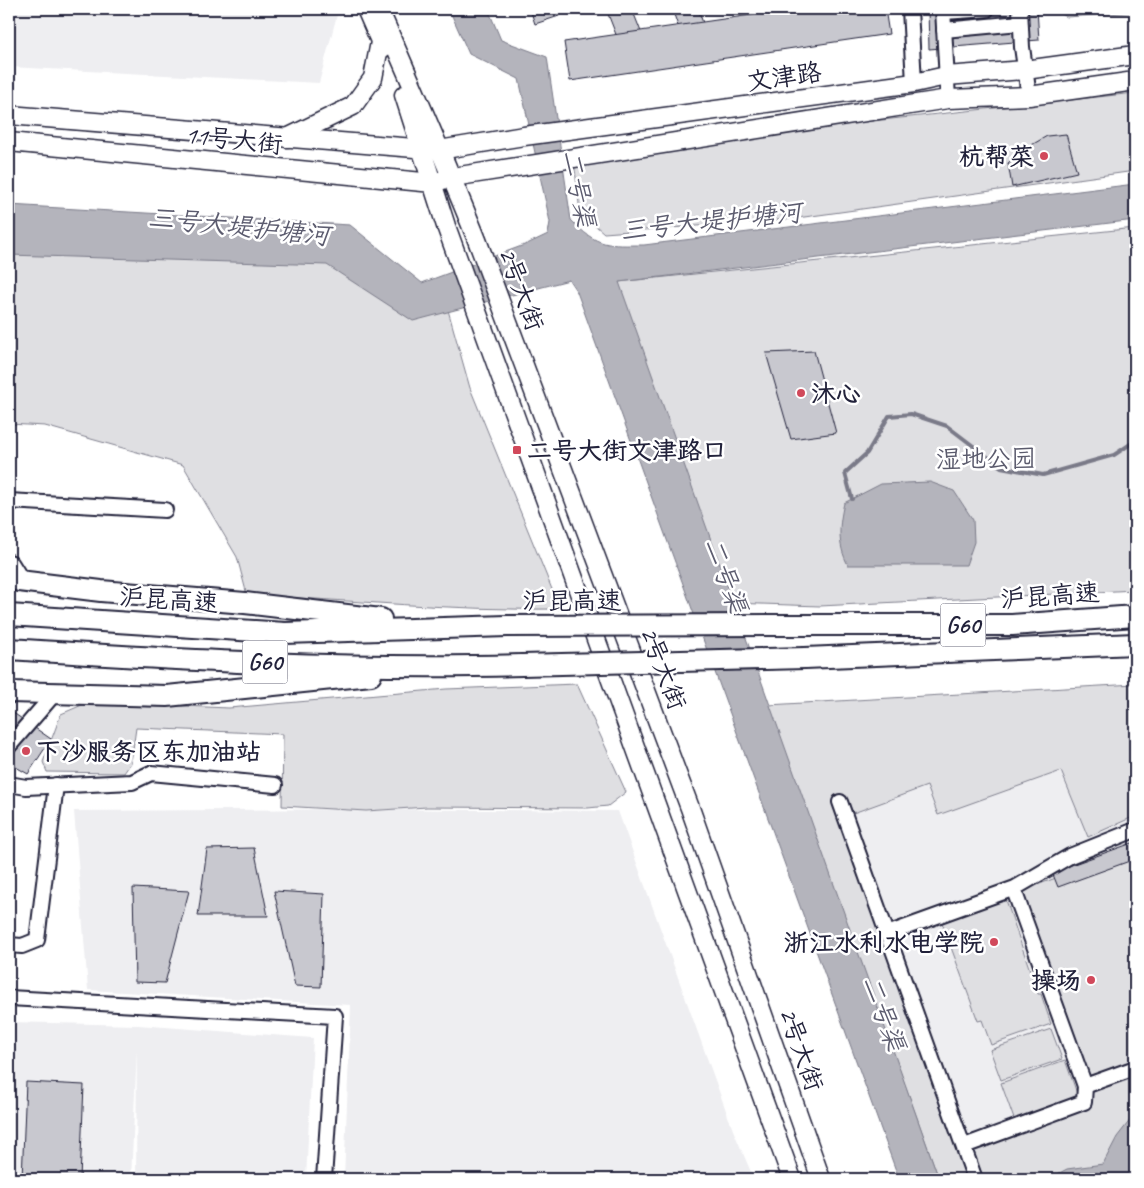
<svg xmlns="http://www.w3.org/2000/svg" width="1144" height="1188" font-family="Caveat,'LXGW WenKai TC',sans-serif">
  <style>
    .built { fill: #eeeef1 }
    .green { fill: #dfdfe2; stroke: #80808e }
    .water { fill: #b4b4bc; stroke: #7a7a88 }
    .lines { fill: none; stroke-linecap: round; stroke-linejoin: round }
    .stream { stroke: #7a7a88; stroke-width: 4 }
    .building { fill: #c8c8cf; stroke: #22223b }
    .minor-casing { stroke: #22223b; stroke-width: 18 }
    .major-casing { stroke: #22223b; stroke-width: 21 }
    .highway-casing { stroke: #22223b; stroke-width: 24 }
    .minor { stroke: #fff; stroke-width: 14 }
    .major { stroke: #fff; stroke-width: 18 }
    .highway { stroke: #fff; stroke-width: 20 }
    .highway-bridge-casing { stroke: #22223b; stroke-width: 24; stroke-linecap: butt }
    .highway-bridge { stroke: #fff; stroke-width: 20 }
    .poi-dot { fill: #d1495b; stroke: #fff; stroke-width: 2 }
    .labels { text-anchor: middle; stroke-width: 5; stroke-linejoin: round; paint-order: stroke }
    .shield { fill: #fff; stroke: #646476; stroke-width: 1 }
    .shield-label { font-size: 24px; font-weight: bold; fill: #22223b }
    .street-label { font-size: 25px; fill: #22223b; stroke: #fff }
    .poi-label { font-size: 25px; font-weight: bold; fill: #22223b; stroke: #fff; text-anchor: end }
    .park-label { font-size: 25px; fill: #5b5b6d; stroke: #fff }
    .water-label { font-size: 26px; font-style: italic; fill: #5c5c6f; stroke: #fff }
  </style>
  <rect width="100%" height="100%" fill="#fff"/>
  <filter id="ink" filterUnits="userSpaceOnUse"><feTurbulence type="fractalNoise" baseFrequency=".02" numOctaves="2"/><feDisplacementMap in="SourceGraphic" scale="10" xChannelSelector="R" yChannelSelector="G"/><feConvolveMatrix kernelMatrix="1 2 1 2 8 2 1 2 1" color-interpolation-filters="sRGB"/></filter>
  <g filter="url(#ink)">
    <g class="built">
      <polygon points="9,9 337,9 338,11 319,83 9,67"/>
      <polygon points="1135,687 1135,1179 939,1179 768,705"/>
      <polygon points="359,809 618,811 733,1130 754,1179 344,1179 351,1005 88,990 74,811"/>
      <polygon points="9,1022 138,1025 313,1038 306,1179 136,1179 137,1049 131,1179 9,1179"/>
    </g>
    <g class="green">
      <polygon points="1053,9 1135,9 1135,12 1067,17"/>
      <polygon points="1135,93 1135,171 790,219 604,233 580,212 573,153"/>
      <polygon points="1135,228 1135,590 820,606 731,603 618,282"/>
      <path d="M9 231 336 237 446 303 470 388 560 609C456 611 351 600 247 595L237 557 183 465 45 426 9 424Z"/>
      <polygon points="577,684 626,792 608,806 588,808 427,807 366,811 282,806 283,734 136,728 131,763 124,773 47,772 43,762 61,714 89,702 229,708 446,689"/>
      <polygon points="1135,684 1135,816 1088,837 1061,771 938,815 927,786 845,816 962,1147 1084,1102 1015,893 1135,849 1135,1179 939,1179 768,705"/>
      <polygon points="1005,897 1038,994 1041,994 1051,1024 991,1045 982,1020 978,1021 941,920"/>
      <polygon points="1051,1029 1062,1059 1001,1080 990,1050"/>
      <polygon points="1065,1060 1078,1096 1014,1119 1001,1083"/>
    </g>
    <g class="water">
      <path d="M449 9H488L501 40 547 57 571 220C598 248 608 245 644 245L1135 184V220L619 282 939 1179H899L577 292 569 280 413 321 327 265 9 255V205L350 225 422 283 527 244 548 234 550 222 519 79 469 54Z"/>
      <path d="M930 482 954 491 973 520 974 542 966 565H848C837 544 839 525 844 503L881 484Z"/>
      <polygon points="1135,1114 1135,1179 1048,1179 1067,1169 1103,1164 1117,1137"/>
    </g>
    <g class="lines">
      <polyline class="stream" points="852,499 845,473 867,453 889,416 911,414 947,426 1001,467 1043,475 1114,455 1135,441"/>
    </g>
    <g class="building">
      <polygon points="530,9 556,9 559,16 535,24"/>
      <polygon points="606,9 632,9 647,47 624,55"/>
      <polygon points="672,9 698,9 711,45 688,54"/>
      <polygon points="793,9 885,9 889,34 570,81 564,42"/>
      <polygon points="928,9 1037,9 1039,40 929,49"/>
      <polygon points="1066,134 1077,172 1012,187 1008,163 1023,150 1047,136"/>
      <polygon points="814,351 836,433 791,439 766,353"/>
      <polygon points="9,710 51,739 28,774 9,763"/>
      <polygon points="1135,842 1135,859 1058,887 1052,872"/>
      <polygon points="254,848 268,916 198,916 207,849"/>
      <polygon points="133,888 189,891 165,983 135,982"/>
      <polygon points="274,891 324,894 321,987 295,986"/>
      <polygon points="26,1082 84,1085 80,1179 22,1179"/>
    </g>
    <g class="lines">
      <defs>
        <g id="minor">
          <polyline points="910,9 914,83"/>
          <polyline points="943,9 948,99"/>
          <polyline points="1020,9 1022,47 1029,96"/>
          <polyline points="944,12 987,9"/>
          <polyline points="944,30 1020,23"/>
          <polyline points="9,501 165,510"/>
          <polyline points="9,746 55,693"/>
          <polyline points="9,784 26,787 132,782 151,773 275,785"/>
          <polyline points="840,802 975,1179"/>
          <polyline points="1015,893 1085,1086"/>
          <polyline points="887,934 1015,888 1070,856 1135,830"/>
          <polyline points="9,945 22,946 37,940 56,785"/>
          <polyline points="9,998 335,1016 324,1179"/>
          <polyline points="967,1145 1084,1102 1085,1086 1135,1068"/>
        </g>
        <g id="major">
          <polyline points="366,9 383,48"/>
          <path d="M379 9C412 85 446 162 477 240L690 808 821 1179"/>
          <polyline points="404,95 446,226 792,1179"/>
          <polyline points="9,115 439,150 524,136 914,83 946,76 1025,70 1135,55"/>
          <polyline points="287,138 353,106 373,78 380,42"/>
          <polyline points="9,142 433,183 453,177 948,99 1029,96 1135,81"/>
        </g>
        <g id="highway">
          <polyline points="9,565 19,581 101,591 245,603 381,619"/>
          <polyline points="9,615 285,633 507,626"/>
          <polyline points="790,625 1012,625 1135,616"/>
          <path d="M9 649C179 660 351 670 522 665"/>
          <polyline points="805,658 1135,644"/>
          <polyline points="9,692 167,696 371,675"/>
        </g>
      </defs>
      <use href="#minor" class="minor-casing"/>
      <use href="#major" class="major-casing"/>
      <use href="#highway" class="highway-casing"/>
      <use href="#minor" class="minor"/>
      <use href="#major" class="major"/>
      <use href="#highway" class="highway"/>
      <defs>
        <g id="highway-bridge">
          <polyline points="507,626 790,625"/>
          <polyline points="522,665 805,658"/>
        </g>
      </defs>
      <use href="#highway-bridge" class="highway-bridge-casing"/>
      <use href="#highway-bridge" class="highway-bridge"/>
    </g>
  </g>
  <g class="poi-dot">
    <circle cx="1044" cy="156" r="5"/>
    <circle cx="801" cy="393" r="5"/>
    <rect x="512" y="445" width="10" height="10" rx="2.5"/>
    <circle cx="26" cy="751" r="5"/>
    <circle cx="994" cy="942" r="5"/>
    <circle cx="1091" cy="980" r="5"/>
  </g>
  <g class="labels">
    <g class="shield">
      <rect x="940.5" y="603.5" width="45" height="43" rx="4"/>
      <rect x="242.5" y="640.5" width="45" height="43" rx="4"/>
    </g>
    <g class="shield-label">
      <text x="963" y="633">G60</text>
      <text x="265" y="670">G60</text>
    </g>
    <g class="street-label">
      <text transform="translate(784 76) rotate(-8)" y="9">文津路</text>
      <text transform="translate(234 139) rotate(6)" y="9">11号大街</text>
      <text transform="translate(522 289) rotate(70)" y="9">2号大街</text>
      <text transform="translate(1050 595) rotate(-4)" y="9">沪昆高速</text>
      <text transform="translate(169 599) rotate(4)" y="9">沪昆高速</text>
      <text x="572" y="609">沪昆高速</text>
      <text transform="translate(664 668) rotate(69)" y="9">2号大街</text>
      <text transform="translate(802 1049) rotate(71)" y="9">2号大街</text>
    </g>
    <g class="poi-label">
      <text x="1034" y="165">杭帮菜</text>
      <text x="811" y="402" text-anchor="start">沐心</text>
      <text x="527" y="459" text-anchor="start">二号大街文津路口</text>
      <text x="36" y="760" text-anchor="start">下沙服务区东加油站</text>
      <text x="984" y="951">浙江水利水电学院</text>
      <text x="1081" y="989">操场</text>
    </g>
    <g class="park-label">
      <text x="986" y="467">湿地公园</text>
    </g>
    <g class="water-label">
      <text transform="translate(579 188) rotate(79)" y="9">二号渠</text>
      <text transform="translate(711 221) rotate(-6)" y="9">三号大堤护塘河</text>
      <text transform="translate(239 226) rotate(6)" y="9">三号大堤护塘河</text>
      <text transform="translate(726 575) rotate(70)" y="9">二号渠</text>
      <text transform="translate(884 1013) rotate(70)" y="9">二号渠</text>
    </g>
  </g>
  <rect width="1144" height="1188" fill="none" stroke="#fff" stroke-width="30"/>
  <rect x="15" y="15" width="1114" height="1158" fill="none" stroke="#22223b" stroke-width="2" filter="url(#ink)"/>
</svg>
